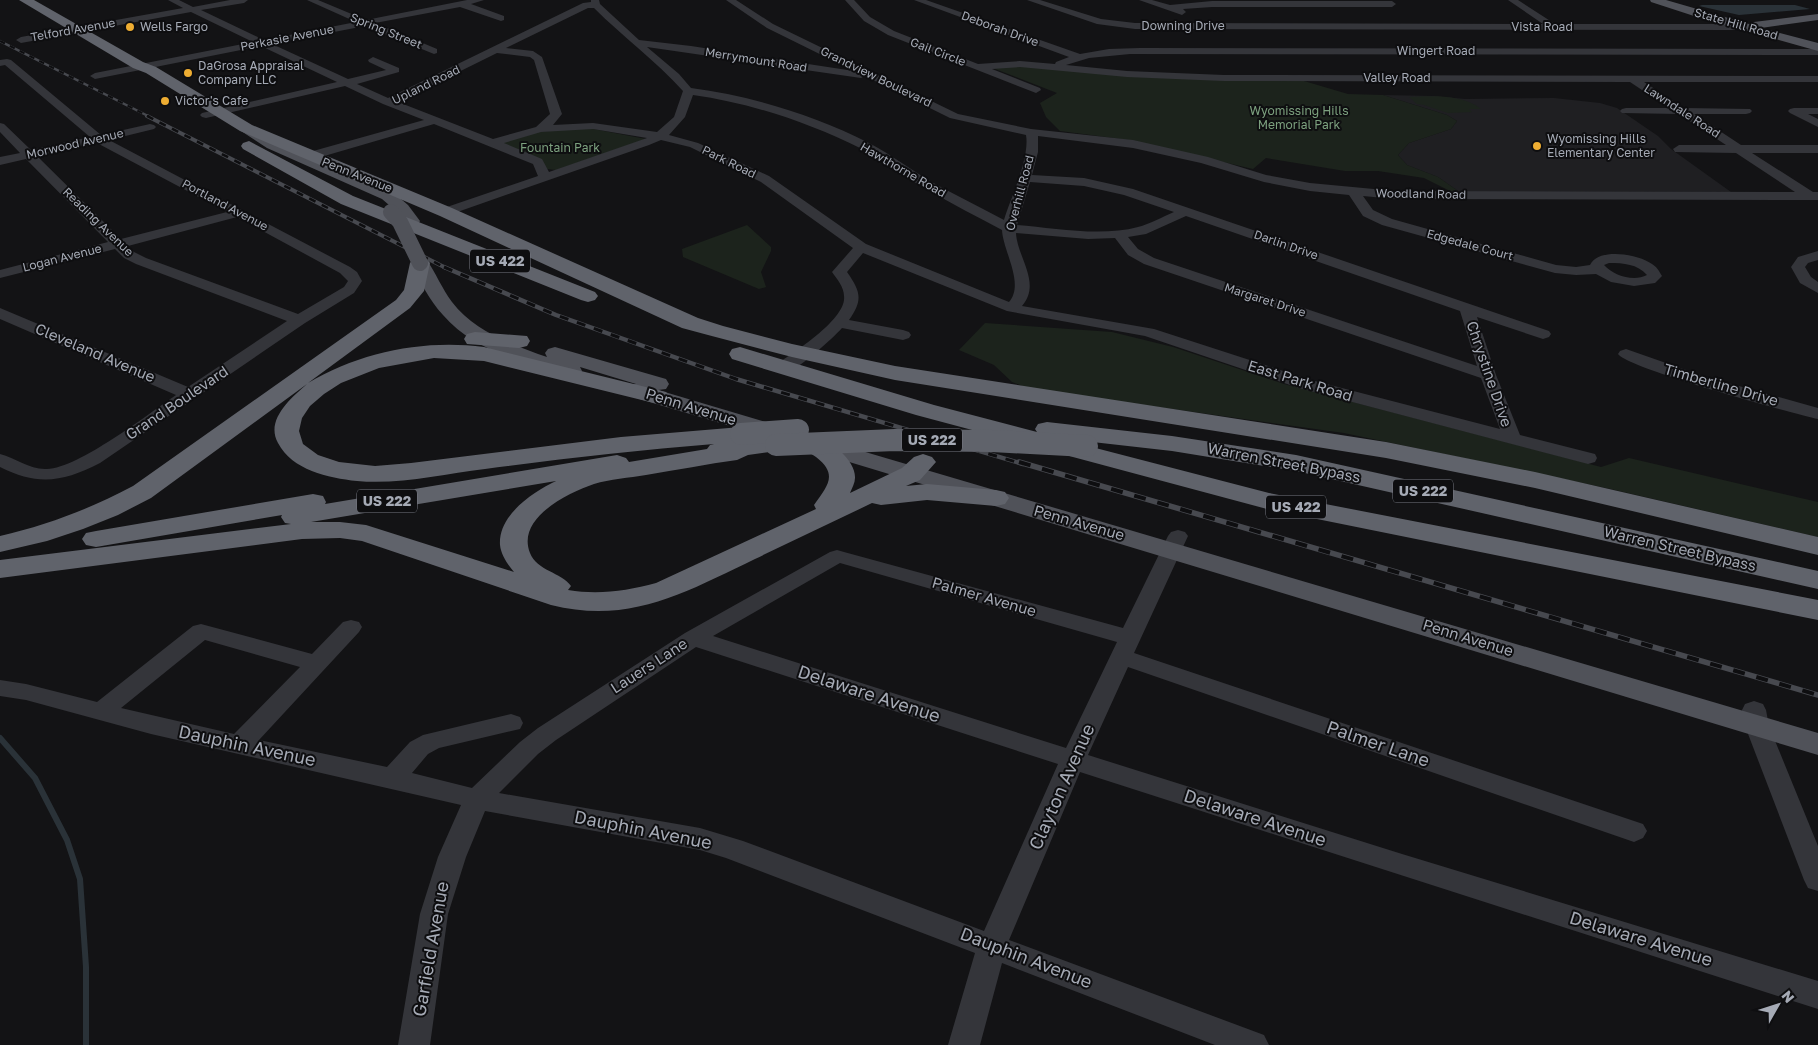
<svg xmlns="http://www.w3.org/2000/svg" width="1818" height="1045" font-family="'Golos Text',sans-serif">
  <style>
    .built { fill: #1f1f22 }
    .green { fill: #1c231c }
    .water { fill: #2a3238 }
    .lines { fill: none; stroke-linecap: round; stroke-linejoin: round }
    .stream { stroke: #2a3238; stroke-width: 6 }
    .minor { fill: #34353a; fill-rule: evenodd }
    .major { fill: #505259; fill-rule: evenodd }
    .highway { fill: #60636b; fill-rule: evenodd }
    .rail-far3-casing { stroke: #47494f; stroke-width: 2.5 }
    .rail-far2-casing { stroke: #47494f; stroke-width: 4 }
    .rail-far1-casing { stroke: #47494f; stroke-width: 4.5 }
    .rail-casing { stroke: #47494f; stroke-width: 5.5 }
    .rail-far3 { stroke: #0e0e10; stroke-width: 2; stroke-dasharray: 5.5; stroke-linecap: butt }
    .rail-far2 { stroke: #0e0e10; stroke-width: 2.5; stroke-dasharray: 7; stroke-linecap: butt }
    .rail-far1 { stroke: #0e0e10; stroke-width: 3; stroke-dasharray: 9; stroke-linecap: butt }
    .rail { stroke: #0e0e10; stroke-width: 4; stroke-dasharray: 12; stroke-linecap: butt }
    .major-bridge { stroke: #505259; stroke-width: 16 }
    .highway-bridge { stroke: #60636b; stroke-width: 22 }
    .poi-dot { fill: #eead32; stroke: #0e0e10; stroke-width: 2 }
    .labels { text-anchor: middle; stroke-width: 4; stroke-linejoin: round; paint-order: stroke }
    .far-street-label { font-size: 12px; fill: #a5aab5; stroke: #0e0e10 }
    .far-poi-label { font-size: 12px; fill: #a5aab5; stroke: #0e0e10; text-anchor: start }
    .far-park-label { font-size: 12px; fill: #7ca07e; stroke: #0e0e10 }
    .shield { fill: #0e0e10; stroke: #787b84; stroke-width: 1 }
    .shield-label { font-size: 14px; font-weight: bold; fill: #a5aab5 }
    .street-label { font-size: 15px; fill: #a5aab5; stroke: #0e0e10 }
    .near-street-label { font-size: 18px; fill: #a5aab5; stroke: #0e0e10 }
  </style>
  <rect width="100%" height="100%" fill="#131315"/>
  <polygon class="built" points="1383,95 1433,96 1465,99 1554,98 1600,103 1617,108 1658,136 1671,149 1731,192 1458,191 1438,177 1407,165 1398,155 1409,143 1451,129 1457,121 1447,115"/>
  <g class="green">
    <polygon points="1010,66 1304,81 1348,94 1383,95 1447,115 1457,121 1451,129 1409,143 1398,155 1407,165 1438,177 1458,191 1454,193 1424,178 1378,171 1345,171 1266,158 1253,169 1129,140 1060,131 1046,117 1040,103 1057,93 990,67"/>
    <path d="M1409 97C1432 96 1462 94 1481 109H1469L1472 112 1448 113 1424 105 1417 104Z"/>
    <polygon points="588,128 646,139 556,170 547,169 502,142 537,132"/>
    <polygon points="747,225 771,247 771,251 761,272 766,287 759,289 683,257 682,249"/>
    <polygon points="985,323 1112,332 1173,347 1284,384 1601,467 1629,458 1818,502 1818,537 1606,488 1344,433 1030,389 1012,382 994,365 959,350"/>
  </g>
  <polygon class="water" points="1702,5 1795,5 1810,9 1739,15 1699,6"/>
  <g class="lines">
    <polyline class="stream" points="0,738 35,778 67,840 80,879 86,967 86,1045"/>
    <g class="minor">
      <path d="M168 0H179L193 7 230 0H248L244 3 201 10 264 40 356 22 307 0H318L366 20 467 0H484L471 4 504 16V20L501 21 460 7 375 23 437 49V53L434 54 365 26 272 44 348 79 386 70 369 62 368 60 373 57 399 68V72L357 84 388 98 583 3 591 2V0H599L600 4 639 40 691 46 854 71 767 28 726 0H736L773 24 958 114 1031 129 1133 140 1208 157 1266 175 1310 183 1395 191 1795 192 1736 153 1675 152 1673 149 1679 145H1726L1679 114 1622 113 1620 111 1622 109 1626 108H1669L1630 82 1224 81 1127 77 1020 67 992 69 1040 88 1041 90 1036 93 888 35 864 21 845 0H854L870 17 894 31 978 64 1020 61 1055 64 1056 62 1069 57 914 0H926L1080 54 1109 49 1140 48 1818 49V55L1130 54 1089 58 1066 65 1127 71 1224 75 1818 76V82H1644L1684 108 1750 109 1752 111 1750 113 1746 114H1694L1741 145H1818V153H1752L1813 192H1818V200L1395 199 1363 196 1373 210 1392 219 1556 265 1576 267 1590 265C1599 247 1638 254 1652 264 1657 267 1659 271 1662 276L1655 283 1634 286 1611 282 1596 274 1576 275 1555 273 1382 225 1363 216 1349 195 1310 191 1264 182 1201 163 1133 148 1038 136V152L1032 175 1084 178 1133 189 1549 331 1551 334 1549 337 1543 339 1477 317 1496 375 1520 435 1595 454 1597 458 1595 462 1588 464 1299 388 1145 336 1007 311 863 253 847 272C861 292 863 300 849 320L903 330 909 332 911 335 909 338 903 340 842 328C831 340 803 365 789 372 785 373 781 373 777 372L775 368 777 364C794 352 847 319 844 296 844 287 837 279 832 272L853 248 761 182 690 147 661 140 649 145 446 216 439 212 441 209 538 176 533 164 434 124 314 159H306L304 156 306 153 424 120 383 104 345 86 206 118 202 117 200 115 202 113 337 82 261 46 95 79 90 76 95 73 253 42 191 12 21 43 16 40 21 37 183 8ZM588 8H594C622 36 656 61 683 91L674 117 657 132 593 123 553 125 562 114 542 57 533 51 506 48ZM647 47 861 78 865 76 950 118 1026 135C1030 158 1011 197 1004 220 982 208 959 197 937 185 914 172 892 155 869 143 814 115 752 96 691 88L679 74ZM497 53 530 57 534 60 550 114 536 127 493 139 398 102ZM693 95C750 103 807 122 860 148 883 160 905 177 928 190 952 204 978 217 1002 230 1003 251 1025 284 1009 302L866 244 769 176 698 143 669 135 685 117ZM593 129 647 138 549 172 542 159 504 143 541 132ZM1030 182 1084 186 1124 195 1174 212C1162 217 1150 224 1138 227 1101 237 1054 228 1017 225ZM1186 216 1460 311 1477 366 1154 258 1138 249 1128 237 1146 234ZM1016 233 1088 239 1115 238 1128 255 1144 264 1481 378 1500 429 1311 380 1154 329 1022 306C1042 283 1017 257 1016 233ZM1609 263C1624 263 1637 264 1647 275 1634 282 1614 276 1604 265Z"/>
      <polygon points="1027,0 1040,0 1101,19 1135,23 1543,24 1508,0 1518,0 1555,24 1744,24 1749,27 1744,30 1135,29 1097,24"/>
      <polygon points="1139,0 1152,0 1170,5 1212,1 1392,1 1396,4 1392,7 1212,7 1183,9 1186,12 1182,15"/>
      <path d="M7 59 11 60 101 135 150 124 154 125 156 127 154 129 109 140 350 267 357 272 362 281 354 293 305 323 100 463C63 482 38 486 0 467V454C16 458 30 470 47 469 79 468 148 414 176 395L0 319V308L188 387 287 321 136 264 124 258 115 249 0 278V270L108 242 26 159 0 165V157L20 153 0 132V123L4 124 31 150 90 137 5 65 0 66V60ZM97 143 227 212 121 239 37 156ZM237 217 340 273 348 281 344 287 298 314 146 258 134 252 128 246Z"/>
      <polygon points="1794,108 1818,108 1818,114 1808,114 1818,119 1818,127 1790,113 1788,111 1790,109"/>
      <polygon points="1818,251 1818,260 1808,263 1805,267 1811,277 1818,282 1818,293 1800,283 1791,267 1798,257"/>
      <path d="M1626 349 1703 376 1818 408V419C1791 413 1627 368 1618 354L1620 351Z"/>
      <path d="M1178 530 1185 532 1188 536 1134 653 1643 824 1647 831 1643 838 1634 842 1128 667 1088 755 1402 854 1818 981V1009L1080 772 1009 940 1264 1035 1269 1045H1215L1002 963 980 1045H948L975 953 726 858 700 850 485 811 466 857 448 914 430 1045H398L420 914 438 857 461 805 151 734 26 700 0 696V680L26 684 97 702 193 626 201 624 312 654 343 622 351 620 359 622 362 627 359 632 259 740 387 767 410 742 423 735 511 714 520 717 523 723 520 729 439 748 428 754 412 773 472 788 520 742 538 728 685 633 830 552 837 550 844 552 1123 628 1168 536 1171 532ZM840 563 1117 642 1066 748 713 636ZM205 640 300 667 234 734 121 708ZM696 647 1058 764 984 931 743 841 700 828 499 793 538 754 556 740Z"/>
      <polygon points="1754,701 1763,704 1766,710 1769,726 1818,846 1818,891 1808,888 1804,880 1745,726 1742,710 1745,704"/>
    </g>
    <g class="major">
      <polygon points="1650,0 1666,0 1749,24 1754,22 1818,14 1818,20 1761,28 1818,43 1818,51 1694,16 1651,2"/>
      <polygon points="246,124 277,142 394,193 408,205 420,221 418,225 406,225 396,211 382,199 267,148 241,131 239,128 241,125"/>
      <path d="M420 258 426 259C436 273 442 289 452 302 475 332 513 345 547 357L545 353 548 349 555 347 666 379 669 384 666 389 658 390 783 427 786 432 783 437 775 439 767 437 626 395 623 390 626 385 636 384 580 367 582 371 579 375 572 377 565 375C522 362 473 350 443 315 429 300 420 281 411 263L414 259Z"/>
      <polygon points="811,436 1818,733 1818,755 803,448 800,443 803,438"/>
    </g>
    <g class="highway">
      <polygon points="19,0 34,0 143,62 156,67 252,125 452,208 698,318 723,326 792,344 895,366 1386,442 1535,472 1818,537 1818,555 1535,488 1386,458 895,380 792,357 708,335 682,328 440,216 240,131 146,73 133,68"/>
      <polygon points="249,141 353,196 595,292 598,296 595,300 588,302 581,300 341,204 243,149 241,146 243,143"/>
      <path d="M420 257 427 259 430 263 424 291 410 308 308 383C360 352 424 339 484 347L658 390 666 392 670 397 666 402 658 404 484 361 434 358 379 368 341 383 324 394 310 406 302 418 299 431 303 444 318 455 339 462 375 466 411 463 621 437 741 427 750 429 753 434 747 440 776 437 785 440 789 445 785 450 748 455 737 460C707 464 677 470 646 475 629 478 610 479 594 484 568 493 516 518 530 553 537 571 561 572 571 586L568 590C598 595 627 591 656 583L816 509 814 505C827 486 839 475 816 457 810 453 805 450 800 444L804 439C808 438 812 436 816 437 831 440 856 461 855 478 855 483 852 488 850 493L902 468 914 457 923 454 932 457 936 462 920 480 906 486 927 484 996 490 1005 492 1009 498 1005 504 996 506 927 500 881 505 872 503C833 522 794 540 755 559 686 592 630 625 551 605L362 541 340 538 302 539 0 578V560L291 524 285 523 281 517 282 515 96 547 86 545 82 539 86 533 96 531 313 494 323 496 326 502 325 504 617 455 626 458 629 462 707 449 710 445 714 444C637 450 561 459 485 469 443 474 399 485 357 481 328 478 292 470 278 443 265 420 291 398 307 384L151 498 118 515 83 529 47 541 0 552V536C47 525 90 509 133 486L396 300 404 290 410 263 413 259ZM556 481C533 492 498 515 500 545 501 555 508 565 514 572L366 525 340 522H311Z"/>
      <polygon points="475,332 527,336 530,341 527,346 519,348 467,344 464,339 467,334"/>
      <polygon points="740,347 934,405 1037,432 1035,429 1038,424 1047,422 1172,436 1296,455 1818,571 1818,589 1296,471 1172,451 1057,438 1269,493 1818,600 1818,620 1267,509 916,415 732,359 729,354 732,349"/>
    </g>
    <defs>
      <polyline id="rail-far3" points="0,41 150,117"/>
      <polyline id="rail-far2" points="147,116 446,268"/>
      <polyline id="rail-far1" points="444,267 556,315 736,379 1023,464"/>
      <polyline id="rail" points="1019,462 1818,695"/>
    </defs>
    <use href="#rail-far3" class="rail-far3-casing"/>
    <use href="#rail-far2" class="rail-far2-casing"/>
    <use href="#rail-far1" class="rail-far1-casing"/>
    <use href="#rail" class="rail-casing"/>
    <use href="#rail-far3" class="rail-far3"/>
    <use href="#rail-far2" class="rail-far2"/>
    <use href="#rail-far1" class="rail-far1"/>
    <use href="#rail" class="rail"/>
    <polyline class="major-bridge" points="391,212 400,222 420,263"/>
    <g class="highway-bridge">
      <polyline points="741,434 798,430"/>
      <polyline points="776,445 895,440 992,441 1087,446"/>
    </g>
  </g>
  <g class="poi-dot">
    <circle cx="130" cy="27" r="5"/>
    <circle cx="188" cy="73" r="5"/>
    <circle cx="165" cy="101" r="5"/>
    <circle cx="1537" cy="146" r="5"/>
  </g>
  <g class="labels">
    <g class="far-street-label">
      <text transform="translate(1736 24) rotate(16)" y="4">State Hill Road</text>
      <text x="1183" y="30">Downing Drive</text>
      <text x="1542" y="31">Vista Road</text>
      <text transform="translate(1000 29) rotate(20)" y="4">Deborah Drive</text>
      <text transform="translate(73 30) rotate(-10)" y="4">Telford Avenue</text>
      <text transform="translate(386 31) rotate(22)" y="4">Spring Street</text>
      <text transform="translate(287 38) rotate(-11)" y="4">Perkasie Avenue</text>
      <text x="1436" y="55">Wingert Road</text>
      <text transform="translate(938 52) rotate(21)" y="4">Gail Circle</text>
      <text transform="translate(756 60) rotate(9)" y="4">Merrymount Road</text>
      <text transform="translate(876 77) rotate(26)" y="4">Grandview Boulevard</text>
      <text x="1397" y="82">Valley Road</text>
      <text transform="translate(426 85) rotate(-26)" y="4">Upland Road</text>
      <text transform="translate(1682 111) rotate(33)" y="4">Lawndale Road</text>
      <text transform="translate(75 144) rotate(-13)" y="4">Morwood Avenue</text>
      <text transform="translate(729 162) rotate(26)" y="4">Park Road</text>
      <text transform="translate(903 170) rotate(30)" y="4">Hawthorne Road</text>
      <text transform="translate(357 175) rotate(22)" y="4">Penn Avenue</text>
      <text transform="translate(1020 193) rotate(-75)" y="4">Overhill Road</text>
      <text transform="translate(1421 194) rotate(1)" y="4">Woodland Road</text>
      <text transform="translate(225 205) rotate(28)" y="4">Portland Avenue</text>
      <text transform="translate(98 222) rotate(44)" y="4">Reading Avenue</text>
      <text transform="translate(1286 245) rotate(19)" y="4">Darlin Drive</text>
      <text transform="translate(1470 245) rotate(15)" y="4">Edgedale Court</text>
      <text transform="translate(62 258) rotate(-14)" y="4">Logan Avenue</text>
      <text transform="translate(1265 300) rotate(18)" y="4">Margaret Drive</text>
    </g>
    <g class="far-poi-label">
      <text x="140" y="31">Wells Fargo</text>
      <text x="198" y="70">DaGrosa Appraisal<tspan x="198" dy="14">Company LLC</tspan></text>
      <text x="175" y="105">Victor's Cafe</text>
      <text x="1547" y="143">Wyomissing Hills<tspan x="1547" dy="14">Elementary Center</tspan></text>
    </g>
    <g class="far-park-label">
      <text x="1299" y="115">Wyomissing Hills<tspan x="1299" dy="14">Memorial Park</tspan></text>
      <text x="560" y="152">Fountain Park</text>
    </g>
    <g class="shield">
      <rect x="470" y="249.5" width="60" height="23" rx="4"/>
      <rect x="902" y="428.5" width="60" height="23" rx="4"/>
      <rect x="1393" y="479.5" width="60" height="23" rx="4"/>
      <rect x="357" y="489.5" width="60" height="23" rx="4"/>
      <rect x="1266" y="495.5" width="60" height="23" rx="4"/>
    </g>
    <g class="shield-label">
      <text x="500" y="266">US 422</text>
      <text x="932" y="445">US 222</text>
      <text x="1423" y="496">US 222</text>
      <text x="387" y="506">US 222</text>
      <text x="1296" y="512">US 422</text>
    </g>
    <g class="street-label">
      <text transform="translate(95 353) rotate(23)" y="5">Cleveland Avenue</text>
      <text transform="translate(1489 374) rotate(71)" y="5">Chrystine Drive</text>
      <text transform="translate(1300 381) rotate(17)" y="5">East Park Road</text>
      <text transform="translate(1721 385) rotate(16)" y="5">Timberline Drive</text>
      <text transform="translate(177 403) rotate(-34)" y="5">Grand Boulevard</text>
      <text transform="translate(691 407) rotate(17)" y="5">Penn Avenue</text>
      <text transform="translate(1284 463) rotate(11)" y="5">Warren Street Bypass</text>
      <text transform="translate(1079 523) rotate(16)" y="5">Penn Avenue</text>
      <text transform="translate(1680 549) rotate(13)" y="5">Warren Street Bypass</text>
      <text transform="translate(984 597) rotate(16)" y="5">Palmer Avenue</text>
      <text transform="translate(1468 638) rotate(17)" y="5">Penn Avenue</text>
      <text transform="translate(649 666) rotate(-33)" y="5">Lauers Lane</text>
    </g>
    <g class="near-street-label">
      <text transform="translate(869 694) rotate(18)" y="6">Delaware Avenue</text>
      <text transform="translate(1378 744) rotate(19)" y="6">Palmer Lane</text>
      <text transform="translate(247 746) rotate(12)" y="6">Dauphin Avenue</text>
      <text transform="translate(1062 787) rotate(-66)" y="6">Clayton Avenue</text>
      <text transform="translate(1255 818) rotate(18)" y="6">Delaware Avenue</text>
      <text transform="translate(643 830) rotate(11)" y="6">Dauphin Avenue</text>
      <text transform="translate(1641 939) rotate(17)" y="6">Delaware Avenue</text>
      <text transform="translate(431 949) rotate(-80)" y="6">Garfield Avenue</text>
      <text transform="translate(1026 958) rotate(21)" y="6">Dauphin Avenue</text>
    </g>
  </g>
  <g transform="translate(1778 1005) rotate(51)" stroke="#0e0e10" stroke-width="4" paint-order="stroke">
  <path d="M0-4L9 19L0 12L-9 19Z" fill="#a5aab5"/>
  <text y="-8" font-size="14" font-weight="bold" text-anchor="middle" fill="#a5aab5">N</text>
  </g>
</svg>
